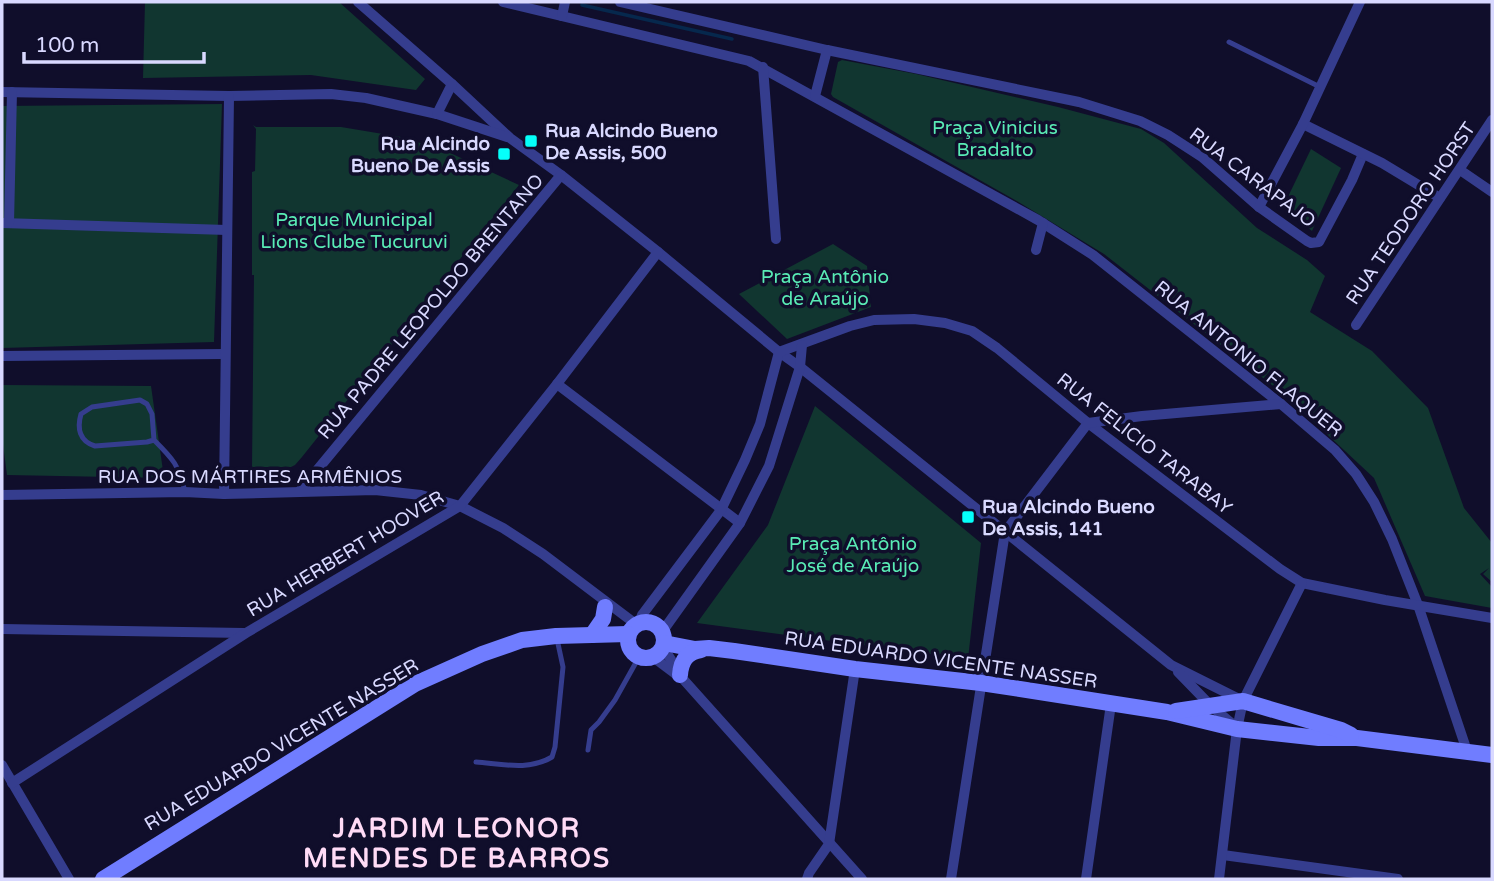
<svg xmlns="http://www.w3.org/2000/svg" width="1494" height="881" font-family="'Varela Round',sans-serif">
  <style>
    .green { fill: #113630 }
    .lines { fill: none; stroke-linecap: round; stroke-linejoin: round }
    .stream { stroke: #06284d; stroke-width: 3.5 }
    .lane { stroke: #353d8e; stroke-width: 5 }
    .street { stroke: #353d8e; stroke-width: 10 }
    .secondary { stroke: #707dff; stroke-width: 16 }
    .poi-dot { fill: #05fffa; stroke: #100e2b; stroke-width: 2.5 }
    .labels { text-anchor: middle; stroke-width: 7; stroke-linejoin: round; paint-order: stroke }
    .park-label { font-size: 19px; fill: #59ebb5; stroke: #100e2b }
    .poi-label { font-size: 19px; font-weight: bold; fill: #d9d9ff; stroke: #100e2b; text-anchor: start }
    .street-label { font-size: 19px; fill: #d9d9ff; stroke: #100e2b }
    .district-label { font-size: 26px; font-weight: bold; letter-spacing: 2px; fill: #ffdbf6; stroke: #100e2b }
  </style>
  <rect width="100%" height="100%" fill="#100e2b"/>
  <g class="green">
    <polygon points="145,2 339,2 425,79 416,90 311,75 143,78"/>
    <polygon points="842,60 916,74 1058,107 1141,129 1164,143 1257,228 1307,260 1325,276 1310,312 1372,351 1428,408 1464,508 1492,543 1492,566 1491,567 1492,568 1492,582 1483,574 1489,568 1480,574 1492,587 1492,608 1425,596 1374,478 1286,396 1104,254 1015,200 833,97 831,94 838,62"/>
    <polygon points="222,104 214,342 2,348 2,106"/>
    <polygon points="253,125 256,127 341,127 401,137 446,151 519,185 302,457 295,465 291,467 252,467 254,275 252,275 252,172 255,171 256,129"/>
    <polygon points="1311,149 1341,168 1312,231 1289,212 1285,203"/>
    <polygon points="833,244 867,266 871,307 787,339 739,294"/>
    <polygon points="2,385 151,386 164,478 7,475 2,437"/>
    <polygon points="815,406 981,543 968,659 697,623 768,525"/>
  </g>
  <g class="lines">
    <polyline class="stream" points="582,5 732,39"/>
    <g class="lane">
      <polyline points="1229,42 1320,87"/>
      <path d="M154 440 147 442 95 446C79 441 77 428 81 414L92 407 140 400 147 404 152 414 154 440C173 459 179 465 185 492"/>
      <polyline points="588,750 591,730 599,722 615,700 639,657"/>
      <path d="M476 762C502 764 529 771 552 757L555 747 563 667 557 639"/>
    </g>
    <g class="street">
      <polyline points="358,2 452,84 510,138 561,175 658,252 779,352 800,367 1171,665 1243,701"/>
      <polyline points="503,2 749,61 1038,220 1093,255 1281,404 1335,450 1356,474 1374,502 1392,539 1418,605 1467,751"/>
      <polyline points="620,2 827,50 1079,102 1140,121 1168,135 1202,157 1259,207 1307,241 1311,243 1319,242 1352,180 1363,154"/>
      <polyline points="562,16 565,2"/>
      <polyline points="763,67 776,239"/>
      <polyline points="2,92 229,96 331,94 366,98 437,114 507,137"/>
      <polyline points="815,96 827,50"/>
      <polyline points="437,114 452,84"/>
      <polyline points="1303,124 1382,163 1440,198"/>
      <polyline points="1460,170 1492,192"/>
      <polyline points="1259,207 1303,124 1360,2"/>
      <polyline points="2,223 227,230"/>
      <polyline points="9,223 12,92"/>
      <polyline points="1036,250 1043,223"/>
      <polyline points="1356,325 1492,120"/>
      <polyline points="2,356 225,354"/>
      <polyline points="557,384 740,523"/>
      <polyline points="299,492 561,175"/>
      <polyline points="224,494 229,96"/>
      <polyline points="2,495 185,492 224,494 375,490 421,495 460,506 503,528 543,554 637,625"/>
      <polyline points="639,623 642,615 721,510 745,460 760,424 779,352 850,326 874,320 914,319 945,323 972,331 997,348 1088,423 1280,569 1302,583 1385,600 1492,618"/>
      <polyline points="2,629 244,633"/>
      <polyline points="662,632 740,523 769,466 800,367 802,345"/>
      <polyline points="663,647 683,679 862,879"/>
      <polyline points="653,657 677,675"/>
      <polyline points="1178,672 1211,706 1235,726"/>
      <polyline points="2,765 69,879"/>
      <polyline points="12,783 246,633 460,506 557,384 658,252"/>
      <polyline points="1223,855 1398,879"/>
      <polyline points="807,879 809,873 829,844 855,669"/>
      <polyline points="951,879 1005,532 1088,423 1142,416 1281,404"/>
      <polyline points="1086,879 1111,704"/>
      <polyline points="1219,879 1237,729 1243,701 1302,583"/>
    </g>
    <g class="secondary">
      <circle cx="646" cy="640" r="18"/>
      <polyline points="592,635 603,619 605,607"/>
      <polyline points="664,643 695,649 709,648 734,651 855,669 981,683 1167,712 1237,729 1319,738 1357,738 1492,755"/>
      <path d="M680 675C681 661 687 652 701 650"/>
      <polyline points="1176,711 1243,701 1341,730 1351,735"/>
      <polyline points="103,879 415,684 482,654 522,640 556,636 628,634"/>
    </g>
  </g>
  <g class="poi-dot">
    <rect x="524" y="134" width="14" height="14" rx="3.5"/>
    <rect x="497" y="147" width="14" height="14" rx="3.5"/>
    <rect x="961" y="510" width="14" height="14" rx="3.5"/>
  </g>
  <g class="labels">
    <g class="park-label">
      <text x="995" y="134">Praça Vinicius<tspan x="995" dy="22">Bradalto</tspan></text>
      <text x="354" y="226">Parque Municipal<tspan x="354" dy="22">Lions Clube Tucuruvi</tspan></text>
      <text x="825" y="283">Praça Antônio<tspan x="825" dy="22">de Araújo</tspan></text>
      <text x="853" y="550">Praça Antônio<tspan x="853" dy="22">José de Araújo</tspan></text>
    </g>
    <g class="poi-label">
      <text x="545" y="137">Rua Alcindo Bueno<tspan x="545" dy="22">De Assis, 500</tspan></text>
      <text x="490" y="150" text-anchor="end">Rua Alcindo<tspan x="490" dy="22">Bueno De Assis</tspan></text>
      <text x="982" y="513">Rua Alcindo Bueno<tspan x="982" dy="22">De Assis, 141</tspan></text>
    </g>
    <g class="street-label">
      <text transform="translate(1253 177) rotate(37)" y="7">RUA CARAPAJO</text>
      <text transform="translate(1410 213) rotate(-56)" y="7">RUA TEODORO HORST</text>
      <text transform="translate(430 306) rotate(-50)" y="7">RUA PADRE LEOPOLDO BRENTANO</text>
      <text transform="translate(1249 358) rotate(39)" y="7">RUA ANTONIO FLAQUER</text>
      <text transform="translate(1145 443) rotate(38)" y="7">RUA FELICIO TARABAY</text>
      <text x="250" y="483">RUA DOS MÁRTIRES ARMÊNIOS</text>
      <text transform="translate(345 553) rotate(-31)" y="7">RUA HERBERT HOOVER</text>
      <text transform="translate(941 659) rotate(8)" y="7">RUA EDUARDO VICENTE NASSER</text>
      <text transform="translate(281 744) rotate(-31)" y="7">RUA EDUARDO VICENTE NASSER</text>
    </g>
    <g class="district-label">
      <text x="457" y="837">JARDIM LEONOR<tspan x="457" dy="30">MENDES DE BARROS</tspan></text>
    </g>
  </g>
  <rect width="1494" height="881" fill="none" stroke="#d9d9ff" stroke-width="7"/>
  <path d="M24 52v10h180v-10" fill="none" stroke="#d9d9ff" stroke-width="3.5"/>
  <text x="35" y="52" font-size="21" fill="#d9d9ff" stroke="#100e2b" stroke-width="5" paint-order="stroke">100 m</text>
</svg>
